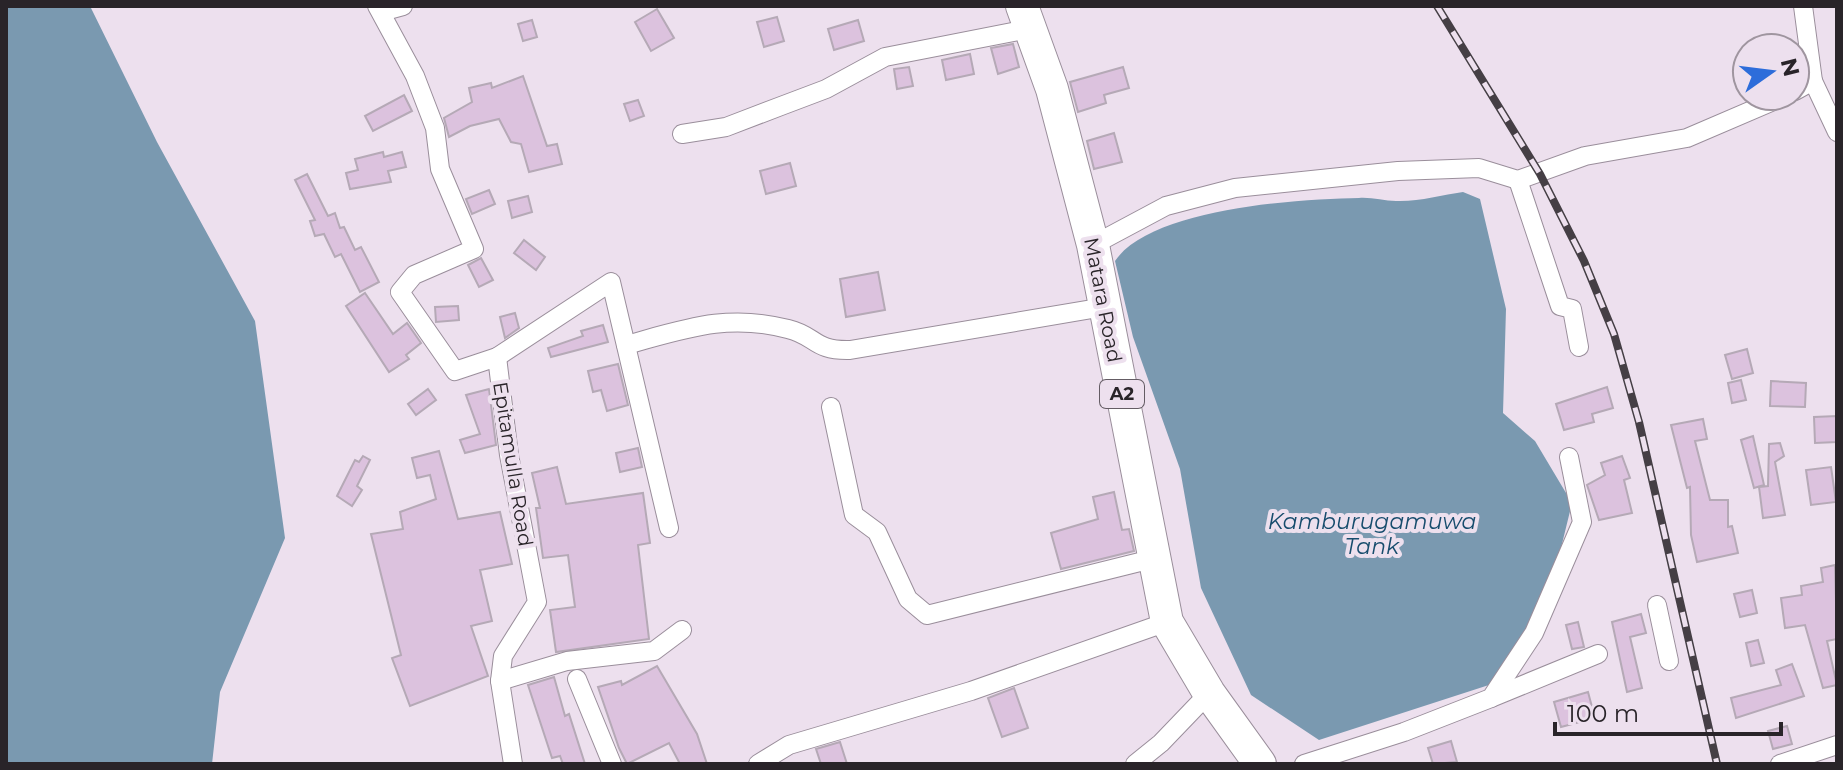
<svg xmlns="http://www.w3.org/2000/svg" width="1843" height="770" font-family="Montserrat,sans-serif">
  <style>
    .water { fill: #7a99b0 }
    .building { fill: #dcc2de; stroke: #b5a9b6; stroke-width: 2 }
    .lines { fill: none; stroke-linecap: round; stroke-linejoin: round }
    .street-casing { stroke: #9a8e9b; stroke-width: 20 }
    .highway-casing { stroke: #9a8e9b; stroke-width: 34 }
    .street { stroke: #fff; stroke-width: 18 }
    .highway { stroke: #fff; stroke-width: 32 }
    .rail-casing { stroke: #453f45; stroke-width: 8 }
    .rail { stroke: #ede0ee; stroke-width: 5; stroke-dasharray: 15; stroke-linecap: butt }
    .labels { text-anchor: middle; stroke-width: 8; stroke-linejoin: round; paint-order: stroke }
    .shield { fill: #ede0ee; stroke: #645c64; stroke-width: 2 }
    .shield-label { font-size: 18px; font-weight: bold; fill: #292429 }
    .street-label { font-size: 20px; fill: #292429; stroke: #ede0ee }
    .water-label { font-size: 22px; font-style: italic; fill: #174c6d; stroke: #ede0ee }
  </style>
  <rect width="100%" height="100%" fill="#ede0ee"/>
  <g class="water">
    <polygon points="6,6 90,6 157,142 255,321 285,538 220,692 212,764 6,764"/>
    <path d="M1463 192 1480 199 1506 309 1503 413 1535 441 1572 503 1550 593 1492 684 1319 740 1251 695 1201 588 1180 469 1133 337 1115 261C1151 208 1299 199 1359 198 1371 197 1384 201 1396 201 1418 202 1442 195 1463 192Z"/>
  </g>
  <g class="building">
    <polygon points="657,9 674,38 651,51 635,22"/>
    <polygon points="777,17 784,41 764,47 757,22"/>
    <polygon points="532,20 537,37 523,41 518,24"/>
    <polygon points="858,20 864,41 834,50 828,29"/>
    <polygon points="1013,44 1019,67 998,74 991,48"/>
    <polygon points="970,54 974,74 946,80 942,60"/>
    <polygon points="909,67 913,86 897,89 894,69"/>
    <polygon points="1123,67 1129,88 1104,95 1106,103 1078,112 1070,82"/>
    <polygon points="523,76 547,146 557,144 562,164 529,172 521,144 511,142 499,119 470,126 449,137 444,118 472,102 469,88 491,83 492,88"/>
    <polygon points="404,95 412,111 373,131 365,116"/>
    <polygon points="638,100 644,116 630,121 624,104"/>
    <polygon points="1114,133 1122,162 1094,169 1087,141"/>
    <polygon points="383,152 384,157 402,152 406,167 388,171 391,182 350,189 346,173 358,170 355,159"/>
    <polygon points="790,163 796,186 766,194 760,171"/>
    <polygon points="307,174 328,216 335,213 340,228 344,227 355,250 361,247 379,282 360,292 341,254 335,257 324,234 315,236 310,221 315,220 295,180"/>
    <polygon points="489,190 495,204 472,214 466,199"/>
    <polygon points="528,196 532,212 512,218 508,201"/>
    <polygon points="524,240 545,257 536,270 514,253"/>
    <polygon points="481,258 493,280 479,287 468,265"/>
    <polygon points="878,272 885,310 846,317 840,279"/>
    <polygon points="365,293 393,334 407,323 421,343 406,355 409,359 389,372 346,306"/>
    <polygon points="458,306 459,320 436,322 435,307"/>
    <polygon points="515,313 519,328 505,338 500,317"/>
    <polygon points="603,325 608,342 551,357 548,348 583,336 581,331"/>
    <polygon points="1747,349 1753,373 1732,379 1725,355"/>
    <polygon points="618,364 628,405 607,411 601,390 593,392 588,371"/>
    <polygon points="1741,380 1746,400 1732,403 1728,383"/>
    <polygon points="1771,381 1806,383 1805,407 1770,406"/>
    <polygon points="1607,387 1613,408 1592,414 1594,422 1564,430 1556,404"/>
    <polygon points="428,389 436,400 416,415 408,404"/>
    <polygon points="489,389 496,445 465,453 460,440 480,434 466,395"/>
    <polygon points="1837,416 1837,442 1815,443 1814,417"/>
    <polygon points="1703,419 1707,439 1695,441 1710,500 1728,500 1728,527 1732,526 1738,553 1697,562 1691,535 1690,487 1687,488 1671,425"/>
    <polygon points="1753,436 1764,485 1754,488 1741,440"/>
    <polygon points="1780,443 1784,456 1775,462 1785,515 1763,518 1759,487 1768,486 1769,444"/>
    <polygon points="638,448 642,467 620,472 616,453"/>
    <polygon points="439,451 458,519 500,512 512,564 480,570 492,621 471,626 488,676 410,706 392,658 401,655 371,534 403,529 400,512 436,499 430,475 417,478 412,458"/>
    <polygon points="363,456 370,460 357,486 362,490 352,506 337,496 355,460 359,462"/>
    <polygon points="1622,456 1630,478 1624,480 1632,513 1599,520 1587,485 1605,475 1601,463"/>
    <polygon points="557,467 566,504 643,493 650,543 638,545 649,639 556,652 550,610 575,607 568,555 543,558 536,508 540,508 532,473"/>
    <polygon points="1831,467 1836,502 1811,505 1806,470"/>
    <polygon points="1114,492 1122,530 1129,529 1134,551 1061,569 1051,533 1098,519 1093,497"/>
    <polygon points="1835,565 1837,639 1827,641 1837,685 1823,688 1805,625 1785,628 1781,598 1802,595 1801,586 1823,582 1821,568"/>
    <polygon points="1752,590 1757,613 1740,617 1734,594"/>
    <polygon points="1641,614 1646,633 1630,637 1642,688 1627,692 1612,622"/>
    <polygon points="1578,622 1584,647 1572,649 1566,625"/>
    <polygon points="1758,640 1764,663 1751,666 1746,643"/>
    <polygon points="1792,664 1804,696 1736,718 1731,698 1781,685 1776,670"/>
    <polygon points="657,666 697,734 707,764 680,764 669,743 627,764 619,748 598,687 621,681 622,685"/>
    <polygon points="554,677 565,716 569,714 585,764 563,764 560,756 552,758 528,685"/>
    <polygon points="1014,688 1028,728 1002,737 988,698"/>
    <polygon points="1588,692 1595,718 1561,727 1554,702"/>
    <polygon points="1787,726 1792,744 1773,749 1768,731"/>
    <polygon points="1451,741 1457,762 1433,764 1428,748"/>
    <polygon points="840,742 847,764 821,764 816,749"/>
  </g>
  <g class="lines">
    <defs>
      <g id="street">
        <polyline points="377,6 415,76 435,128 440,169 474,249 414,275 400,292 455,371 497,357 509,455 537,602 503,656 500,681 513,764"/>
        <polyline points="381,12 403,6"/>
        <polyline points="1813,81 1837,132"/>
        <polyline points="1795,91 1813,81 1803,6"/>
        <polyline points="682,134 726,127 781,106 826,89 885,57 1028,29"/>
        <polyline points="1518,180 1560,306 1572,309 1579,347"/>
        <polyline points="1093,245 1166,206 1235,188 1398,171 1479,168 1518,180 1585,156 1687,138 1785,96"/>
        <path d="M626 345C685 329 727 313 788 329 817 336 813 351 850 350L1104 307"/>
        <polyline points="497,357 611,282 669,528"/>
        <polyline points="831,407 854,515 877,532 908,599 927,615 1156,558"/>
        <polyline points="1657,605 1669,661"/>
        <polyline points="577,679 612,764"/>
        <polyline points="500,681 567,661 654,651 682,630"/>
        <polyline points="1491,698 1598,654"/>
        <polyline points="758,764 789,745 971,691 1167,622"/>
        <polyline points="1135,764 1161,743 1209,693"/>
        <polyline points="1304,764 1404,732 1491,698 1534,633 1582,522 1569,457"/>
        <polyline points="1780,764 1837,745"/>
      </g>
      <polyline id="highway" points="1022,6 1052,89 1093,245 1167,622 1209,693 1260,764"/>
    </defs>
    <use href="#street" class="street-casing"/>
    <use href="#highway" class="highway-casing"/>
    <use href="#street" class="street"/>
    <use href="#highway" class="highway"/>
    <defs>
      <polyline id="rail" points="1437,6 1540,174 1584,261 1614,334 1639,422 1717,764"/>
    </defs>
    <use href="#rail" class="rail-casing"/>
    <use href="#rail" class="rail"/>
  </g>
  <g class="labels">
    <rect class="shield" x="1100" y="380" width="44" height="28" rx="6"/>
    <g class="shield-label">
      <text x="1122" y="400">A2</text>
    </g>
    <g class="street-label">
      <text transform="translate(1103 300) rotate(79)" y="7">Matara Road</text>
      <text transform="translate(513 464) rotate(81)" y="7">Epitamulla Road</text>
    </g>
    <g class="water-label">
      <text x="1372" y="529">Kamburugamuwa<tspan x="1372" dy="25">Tank</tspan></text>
    </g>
  </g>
  <rect width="1843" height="770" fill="none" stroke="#292429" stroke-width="16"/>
  <g transform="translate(1771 72) rotate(76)"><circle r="38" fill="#ede0ee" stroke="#9f959f" stroke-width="2"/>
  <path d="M0-6L14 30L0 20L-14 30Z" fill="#2d6dda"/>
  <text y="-12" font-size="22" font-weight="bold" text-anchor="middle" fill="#292429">N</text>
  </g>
  <path d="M1555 722v12h226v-12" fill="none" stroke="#292429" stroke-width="4"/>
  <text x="1567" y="722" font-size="24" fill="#292429" stroke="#ede0ee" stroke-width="6" paint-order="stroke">100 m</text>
</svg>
